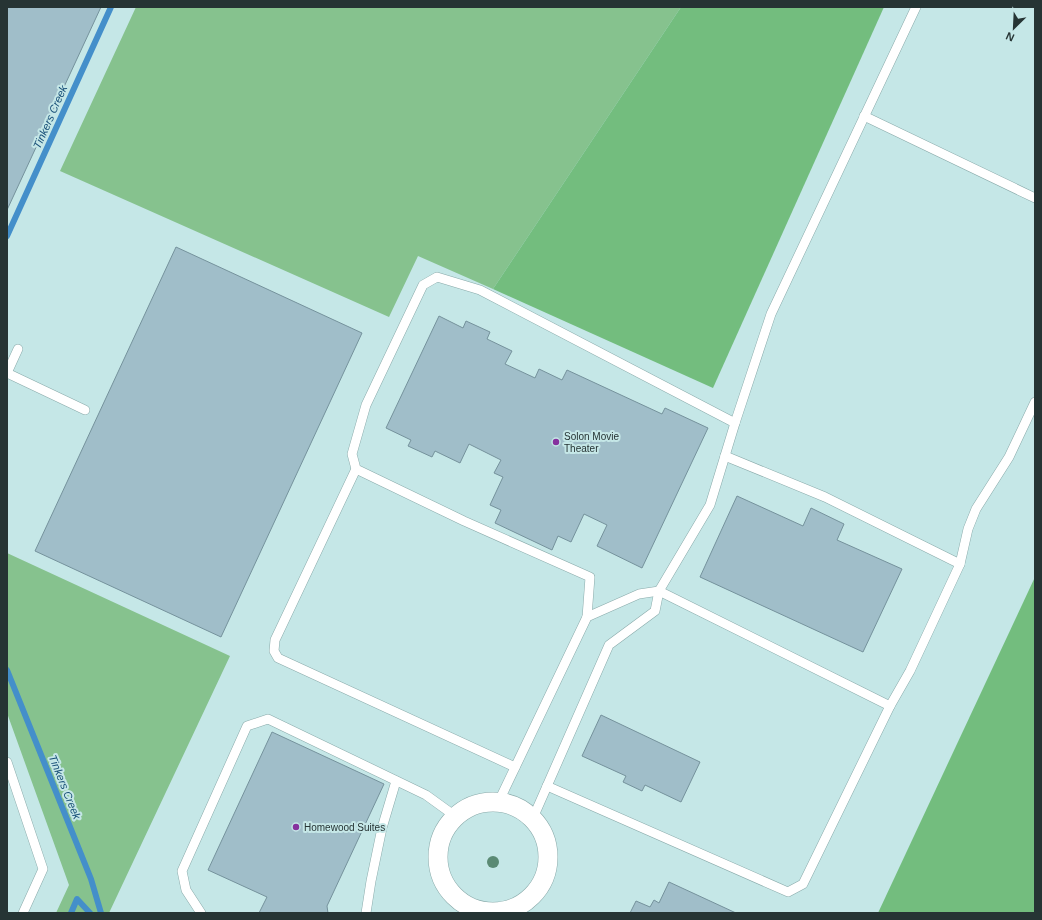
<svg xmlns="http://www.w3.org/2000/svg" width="1042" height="920" font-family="Arial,sans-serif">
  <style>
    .green { fill: #86c28e }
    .forest { fill: #73bd7e }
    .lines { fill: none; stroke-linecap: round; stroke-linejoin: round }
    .stream { stroke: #448fca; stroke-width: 6 }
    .building { fill: #a0bec9; stroke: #75929c }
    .lane-casing { stroke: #89aaaa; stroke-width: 10 }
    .street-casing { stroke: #89aaaa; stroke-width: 20 }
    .lane { stroke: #fff; stroke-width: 9 }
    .street { stroke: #fff; stroke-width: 19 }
    .tree { fill: #5b8a74 }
    .poi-dot { fill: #86319e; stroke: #c5e7e7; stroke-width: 1.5 }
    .labels { text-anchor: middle; stroke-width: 4; stroke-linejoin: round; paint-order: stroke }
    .poi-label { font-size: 10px; fill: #263434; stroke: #c5e7e7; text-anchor: start }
    .water-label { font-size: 11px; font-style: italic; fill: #195078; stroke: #c5e7e7 }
  </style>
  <rect width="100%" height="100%" fill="#c5e7e7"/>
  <g class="green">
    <polygon points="136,7 681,7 493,289 418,256 389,317 60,171"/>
    <polygon points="7,553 230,656 109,913 56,913 69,885 7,713"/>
  </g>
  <g class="forest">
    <polygon points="681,7 884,7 713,388 493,289"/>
    <polygon points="1035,577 1035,913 878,913"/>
  </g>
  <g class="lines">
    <g class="stream">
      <polyline points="7,236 111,7"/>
      <polyline points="7,670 91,879 101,913"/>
      <polyline points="71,913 77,899 90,913"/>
    </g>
  </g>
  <g class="building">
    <polygon points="7,7 101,7 7,210"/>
    <polygon points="176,247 362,333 221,637 35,551"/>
    <polygon points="439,316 463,328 466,321 490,332 487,339 512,351 505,364 535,378 539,369 562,380 567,370 662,414 665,408 708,428 642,568 597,546 607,525 584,514 571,542 558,536 552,550 495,523 501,510 490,505 503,477 494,473 501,460 469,444 460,463 435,451 432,457 408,446 411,440 386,428"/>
    <polygon points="737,496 803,526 811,508 844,524 837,540 902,569 863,652 700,577"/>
    <polygon points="601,715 700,762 681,802 645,785 642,791 623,782 626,776 582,756"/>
    <polygon points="272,732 384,784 327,906 328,913 259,913 267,897 208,870"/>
    <polygon points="669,882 736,913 630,913 636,901 650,907 654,900 659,903"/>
  </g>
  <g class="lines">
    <defs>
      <g id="lane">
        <polyline points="864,116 1035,198"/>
        <polyline points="7,373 85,410"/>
        <polyline points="7,373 18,349"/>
        <polyline points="725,456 825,497 960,564"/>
        <polyline points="356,469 275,640 274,651 278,658 515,767"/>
        <polyline points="587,617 590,577 464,521 356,469 352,454 366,405 423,285 437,277 480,290 735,423"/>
        <polyline points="7,762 43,869 23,913"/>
        <polyline points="547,786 788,892 803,884 890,706"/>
        <polyline points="499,801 587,617 639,594 659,591 890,706 910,671 960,564 968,529 976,509 1009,457 1035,402"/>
        <polyline points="533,818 609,645 655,611 659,591 710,505 735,423 771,314 916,7"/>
        <polyline points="201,913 186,890 182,871 247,726 268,719 426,795 455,816"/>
        <polyline points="366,913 371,881 382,828 396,781"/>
      </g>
      <circle id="street" cx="493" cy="857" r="55"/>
    </defs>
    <use href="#lane" class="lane-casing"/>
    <use href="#street" class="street-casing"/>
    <use href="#lane" class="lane"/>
    <use href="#street" class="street"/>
  </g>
  <circle class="tree" cx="493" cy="862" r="6"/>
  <g class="poi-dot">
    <circle cx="556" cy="442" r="4"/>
    <circle cx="296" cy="827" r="4"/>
  </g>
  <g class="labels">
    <g class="poi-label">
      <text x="564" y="440">Solon Movie<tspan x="564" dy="12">Theater</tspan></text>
      <text x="304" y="831">Homewood Suites</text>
    </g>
    <g class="water-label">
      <text transform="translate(50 117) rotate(-66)" y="4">Tinkers Creek</text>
      <text transform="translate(65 787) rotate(68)" y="4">Tinkers Creek</text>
    </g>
  </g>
  <rect width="1042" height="920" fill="none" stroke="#263434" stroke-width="16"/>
  <g transform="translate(1014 28) rotate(204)" stroke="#c5e7e7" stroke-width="3" paint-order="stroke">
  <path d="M0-3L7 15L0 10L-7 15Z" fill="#263434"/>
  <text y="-6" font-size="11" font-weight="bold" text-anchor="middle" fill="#263434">N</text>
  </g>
</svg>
